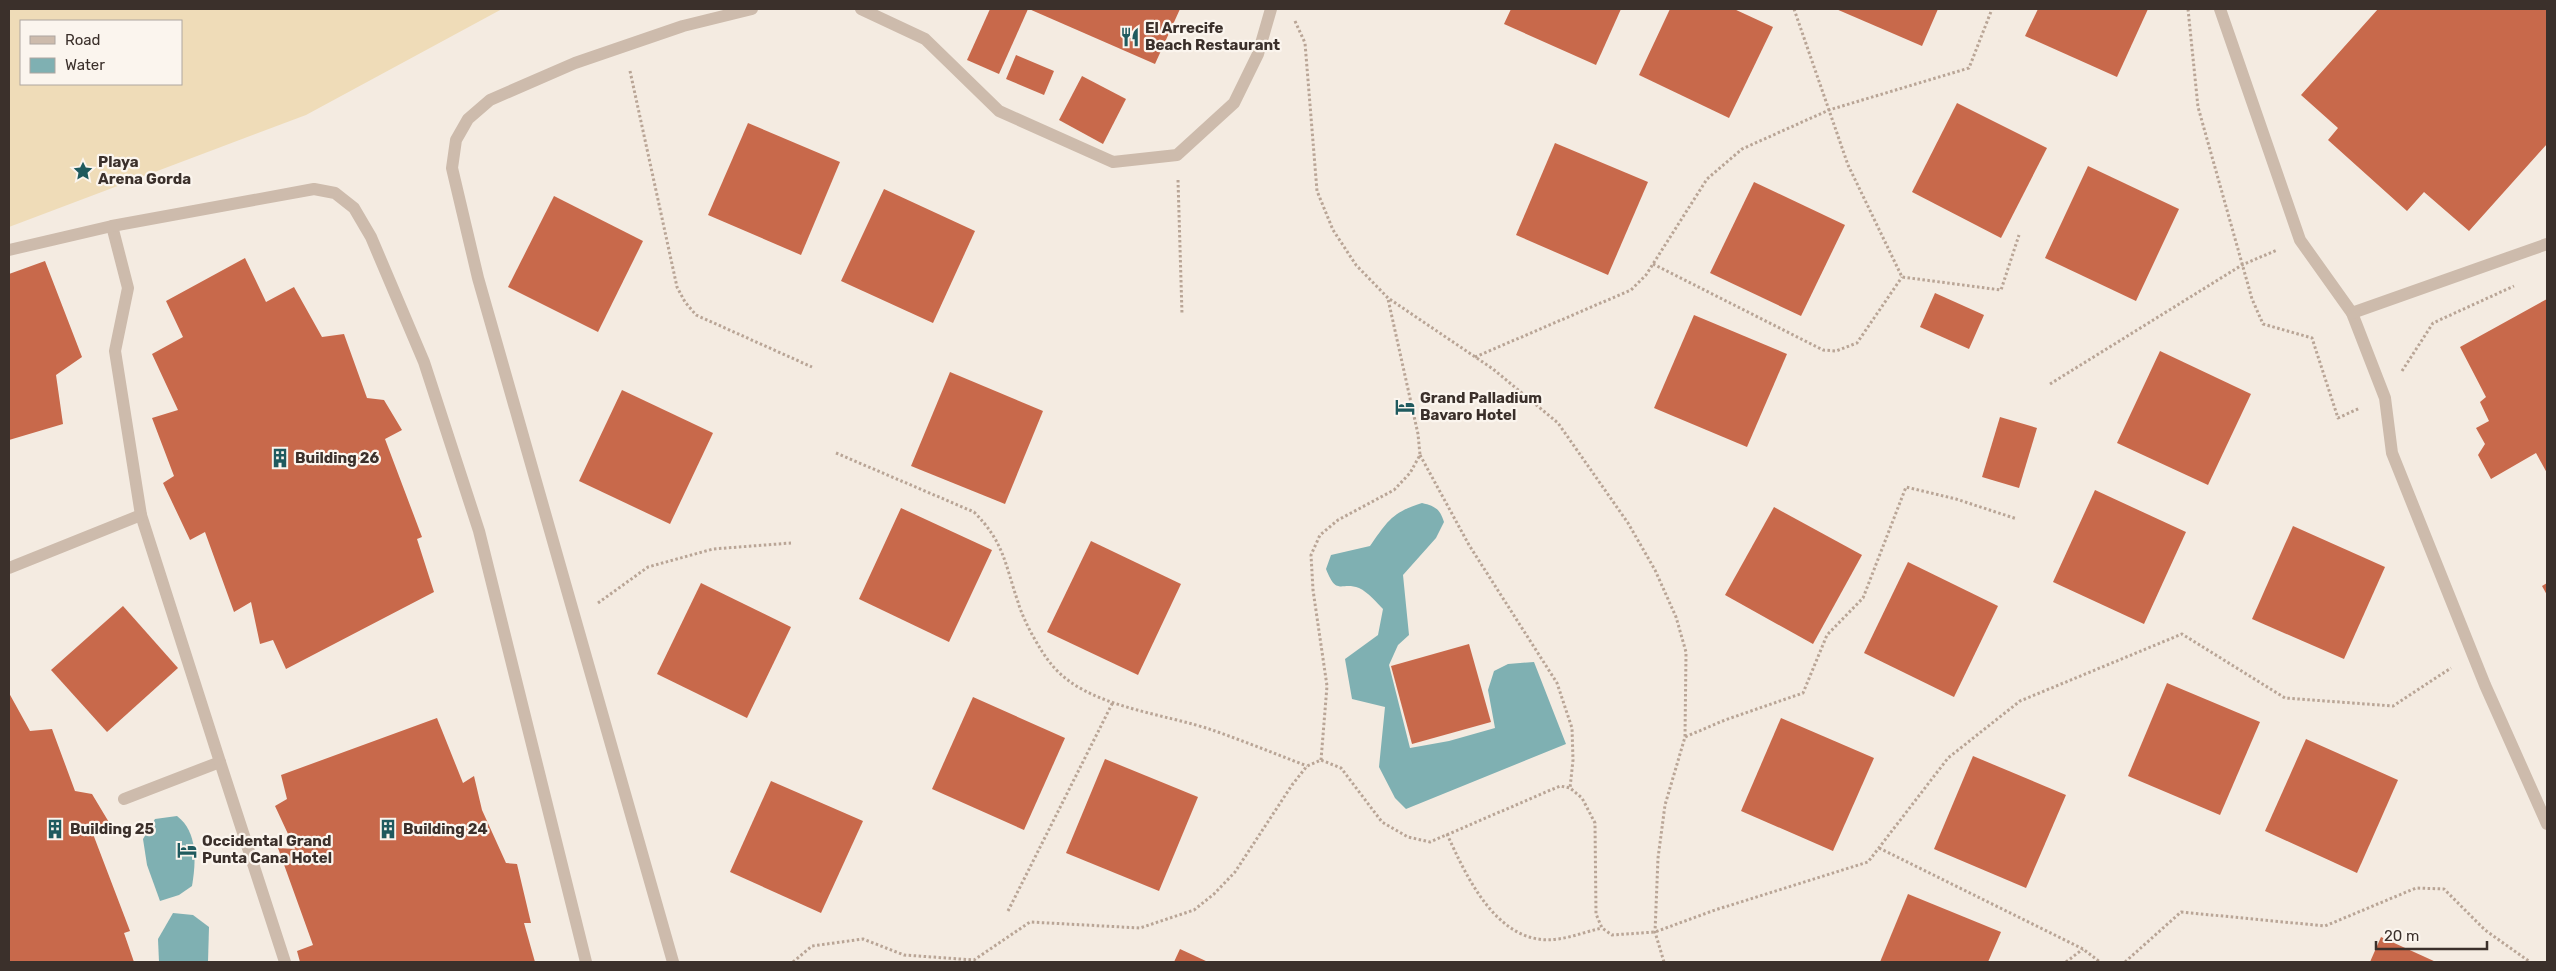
<svg xmlns="http://www.w3.org/2000/svg" width="2556" height="971" font-family="Rubik,sans-serif">
  <style>
    .sand { fill: #efdcb8; fill-rule: evenodd }
    .water { fill: #7fb0b2 }
    .building { fill: #c8694b }
    .lines { fill: none; stroke-linecap: round; stroke-linejoin: round }
    .path { stroke: #b9a596; stroke-width: 3; stroke-dasharray: 2.5 2.5; stroke-linecap: butt }
    .minor { stroke: #cdbbac; stroke-width: 12 }
    .labels { text-anchor: middle; stroke-width: 4.5; stroke-linejoin: round; paint-order: stroke }
    .poi-label { font-size: 15px; font-weight: bold; fill: #3b302b; stroke: #fbf5ee; text-anchor: start }
  </style>
  <rect width="100%" height="100%" fill="#f4ebe1"/>
  <path class="sand" d="M9 9H502L306 115 9 227ZM21 21H181V84H21Z"/>
  <g class="water">
    <path d="M1422 503C1435 506 1440 509 1444 522L1436 538 1403 575 1409 635 1398 645 1389 665 1410 748 1449 741 1495 728 1488 690 1494 671 1508 664 1534 662 1566 744 1406 809 1395 798 1379 767 1385 707 1352 699 1345 659 1378 635 1383 609C1377 603 1368 592 1359 588 1341 581 1337 597 1326 569L1331 555 1370 546C1387 522 1392 512 1422 503Z"/>
    <path d="M177 816C198 832 196 862 192 886L179 895 160 901 147 865 143 839 155 819Z"/>
    <polygon points="173,913 193,915 209,927 208,962 159,962 158,939"/>
  </g>
  <g class="building">
    <polygon points="990,9 1028,9 999,74 967,60"/>
    <polygon points="1029,9 1180,9 1155,64"/>
    <polygon points="1511,9 1621,9 1596,65 1504,24"/>
    <polygon points="1670,9 1734,9 1773,27 1729,118 1639,75"/>
    <polygon points="1836,9 1938,9 1922,46"/>
    <polygon points="2038,9 2148,9 2117,77 2025,36"/>
    <polygon points="2378,9 2547,9 2547,144 2469,231 2424,192 2407,211 2328,140 2338,128 2301,95"/>
    <polygon points="1016,55 1054,71 1044,95 1006,79"/>
    <polygon points="1082,76 1126,99 1103,144 1059,120"/>
    <polygon points="1957,103 2047,148 2001,238 1912,192"/>
    <polygon points="748,123 840,162 801,255 708,215"/>
    <polygon points="1555,143 1648,182 1608,275 1516,235"/>
    <polygon points="2088,166 2179,209 2136,301 2045,258"/>
    <polygon points="1754,182 1845,225 1801,316 1710,273"/>
    <polygon points="884,189 975,231 933,323 841,281"/>
    <polygon points="554,196 643,241 598,332 508,287"/>
    <polygon points="245,258 266,302 294,287 322,337 344,334 367,398 384,400 402,430 385,439 422,537 417,539 434,592 286,669 273,640 260,644 251,602 234,612 205,532 190,540 163,483 174,476 152,418 178,410 152,354 183,337 166,301"/>
    <polygon points="45,261 82,357 56,375 63,424 9,440 9,274"/>
    <polygon points="1935,293 1984,315 1969,349 1920,327"/>
    <polygon points="2547,299 2547,473 2536,453 2491,479 2478,455 2485,444 2476,428 2489,421 2480,402 2486,397 2460,347"/>
    <polygon points="1694,315 1787,354 1747,447 1654,408"/>
    <polygon points="2160,351 2251,394 2208,485 2117,443"/>
    <polygon points="950,372 1043,411 1005,504 911,466"/>
    <polygon points="622,390 713,433 670,524 579,481"/>
    <polygon points="2000,417 2037,428 2019,488 1982,477"/>
    <polygon points="2095,490 2186,532 2144,624 2053,582"/>
    <polygon points="1774,507 1862,555 1813,644 1725,595"/>
    <polygon points="901,508 992,550 949,642 859,599"/>
    <polygon points="2293,526 2385,567 2344,659 2252,619"/>
    <polygon points="1091,541 1181,584 1138,675 1047,632"/>
    <polygon points="1908,562 1998,606 1954,697 1864,653"/>
    <polygon points="701,583 791,627 747,718 657,674"/>
    <polygon points="2547,583 2547,595 2542,586"/>
    <polygon points="123,606 178,668 107,732 51,670"/>
    <polygon points="1469,644 1491,722 1412,744 1391,666"/>
    <polygon points="2167,683 2260,722 2220,815 2128,776"/>
    <polygon points="9,693 30,731 52,729 75,791 92,794 110,824 93,834 130,931 124,933 134,962 9,962"/>
    <polygon points="973,697 1065,738 1024,830 932,789"/>
    <polygon points="437,718 463,783 474,776 482,810 506,863 517,864 531,923 524,923 535,962 300,962 297,951 313,945 278,848 295,849 275,806 287,799 281,775"/>
    <polygon points="1781,718 1874,758 1833,851 1741,811"/>
    <polygon points="2306,739 2398,780 2357,873 2265,831"/>
    <polygon points="1973,756 2066,795 2026,888 1934,849"/>
    <polygon points="1105,759 1198,797 1159,891 1066,853"/>
    <polygon points="771,781 863,821 821,913 730,872"/>
    <polygon points="1908,894 2001,932 1988,962 1880,962"/>
    <polygon points="2381,937 2436,962 2370,962"/>
    <polygon points="1180,949 1208,962 1174,962"/>
  </g>
  <g class="lines">
    <g class="path">
      <polyline points="1794,9 1848,165 1902,277 2001,290 2019,235"/>
      <polyline points="2188,9 2198,107 2252,299 2263,324 2312,338 2338,418 2360,408"/>
      <polyline points="1295,21 1305,43 1317,191 1333,230 1356,265 1388,298 1493,369 1558,423 1628,523 1655,570 1676,617 1686,652 1685,737"/>
      <polyline points="630,71 677,287 685,302 696,315 812,367"/>
      <polyline points="1178,180 1182,314"/>
      <polyline points="1653,264 1823,350 1836,351 1857,343 1902,277"/>
      <polyline points="1475,357 1631,290 1646,275 1707,179 1742,149 1829,110 1969,68 1992,9"/>
      <polyline points="2402,371 2433,323 2514,286"/>
      <polyline points="2050,384 2242,265 2277,250"/>
      <path d="M836 453 974 512C1004 542 1005 564 1018 602 1023 620 1040 651 1052 665 1087 708 1165 713 1215 731 1246 742 1276 754 1307 766"/>
      <polyline points="1420,455 1469,545 1557,683 1572,728 1573,760 1570,788"/>
      <polyline points="598,603 648,567 713,549 791,543"/>
      <polyline points="1321,760 1327,686 1313,590 1311,555 1320,535 1338,520 1394,490 1410,473 1420,455 1418,434 1388,299"/>
      <path d="M1447 834C1467 878 1499 948 1558 939 1573 937 1588 931 1602 928"/>
      <polyline points="1879,848 2083,949 2100,962"/>
      <polyline points="1008,911 1113,702"/>
      <polyline points="793,962 812,946 863,939 904,955 974,960 1030,922 1140,928 1194,910 1214,894 1235,872 1292,785 1307,766 1321,760 1341,768 1382,822 1408,837 1430,842 1560,786 1570,788 1582,798 1595,823 1596,914 1602,928 1612,935 1655,932 1715,910 1868,862 1948,758 2020,701 2182,634 2285,698 2393,706 2451,668"/>
      <polyline points="1664,962 1655,932 1658,858 1665,805 1685,737 1725,720 1803,693 1827,635 1863,598 1906,487 1956,499 2017,519"/>
      <polyline points="2066,962 2083,949"/>
      <polyline points="2125,962 2181,912 2325,926 2416,888 2444,889 2485,930 2530,962"/>
    </g>
    <g class="minor">
      <polyline points="861,9 925,39 999,111 1113,162 1177,155 1234,103 1258,54 1271,9"/>
      <polyline points="2220,9 2300,240 2352,313 2385,398 2392,453 2485,685 2547,824"/>
      <polyline points="112,226 128,288 115,351 141,515 220,762 124,799"/>
      <polyline points="9,250 112,226 314,189 335,193 354,208 371,237 424,362 479,531 586,962"/>
      <polyline points="2352,313 2547,244"/>
      <polyline points="9,568 141,515"/>
      <polyline points="220,762 285,962"/>
      <polyline points="673,962 478,278 452,168 456,140 468,119 490,100 575,63 683,26 752,9"/>
    </g>
  </g>
  <defs>
    <symbol id="restaurant-bare" viewBox="-9 -9 18 18"><path d="M-5-6h1v4h1v-4h1v4h1v-4h1v5L-1.5 .5V6h-2V.5L-5-1ZM5-6V6H3V1.5H1.5Q1.5-4 5-6Z" fill="#1f5a5e" stroke="#fbf5ee" stroke-width="2.5" paint-order="stroke"/></symbol>
    <symbol id="sight-bare" viewBox="-9 -9 18 18"><path d="M0-6L1.8-2.2L6-1.7L2.9 1.2L3.7 5.4L0 3.3L-3.7 5.4L-2.9 1.2L-6-1.7L-1.8-2.2Z" fill="#1f5a5e" stroke="#fbf5ee" stroke-width="2.5" paint-order="stroke"/></symbol>
    <symbol id="hotel-bare" viewBox="-9 -9 18 18"><path d="M-6-4.5h1.5V1H6V5H4.5V3h-9V5H-6ZM-4 0a1.8 1.8 0 1 1 3.6 0ZM.5 0V-2.5h3Q6-2.5 6 0Z" fill="#1f5a5e" stroke="#fbf5ee" stroke-width="2.5" paint-order="stroke"/></symbol>
    <symbol id="building-bare" viewBox="-9 -9 18 18"><path d="M-4-6H4V6H1V3H-1V6H-4ZM-2.5-4.3h1.7v1.8h-1.7ZM.8-4.3h1.7v1.8H.8ZM-2.5-1h1.7V.8h-1.7ZM.8-1h1.7V.8H.8Z" fill="#1f5a5e" stroke="#fbf5ee" stroke-width="2.5" paint-order="stroke"/></symbol>
  </defs>
  <g fill-rule="evenodd">
    <use href="#restaurant-bare" x="1116" y="23" width="28" height="28"/>
    <use href="#sight-bare" x="69" y="157" width="28" height="28"/>
    <use href="#hotel-bare" x="1391" y="393" width="28" height="28"/>
    <use href="#building-bare" x="266" y="444" width="28" height="28"/>
    <use href="#building-bare" x="41" y="815" width="28" height="28"/>
    <use href="#building-bare" x="374" y="815" width="28" height="28"/>
    <use href="#hotel-bare" x="173" y="836" width="28" height="28"/>
  </g>
  <g class="labels">
    <g class="poi-label">
      <text x="1145" y="33">El Arrecife<tspan x="1145" dy="17">Beach Restaurant</tspan></text>
      <text x="98" y="167">Playa<tspan x="98" dy="17">Arena Gorda</tspan></text>
      <text x="1420" y="403">Grand Palladium<tspan x="1420" dy="17">Bavaro Hotel</tspan></text>
      <text x="295" y="463">Building 26</text>
      <text x="70" y="834">Building 25</text>
      <text x="403" y="834">Building 24</text>
      <text x="202" y="846">Occidental Grand<tspan x="202" dy="17">Punta Cana Hotel</tspan></text>
    </g>
  </g>
  <rect width="2556" height="971" fill="none" stroke="#3b302b" stroke-width="20"/>
  <rect x="20" y="20" width="162" height="65" fill="#fbf5ee" stroke="#aea6a0"/>
  <rect x="30" y="36" width="25" height="8" fill="#cdbbac" stroke="#aea6a0"/>
  <text x="65" y="45" font-size="15" fill="#3b302b">Road</text>
  <rect x="30" y="58" width="25" height="15" fill="#7fb0b2" stroke="#aea6a0"/>
  <text x="65" y="70" font-size="15" fill="#3b302b">Water</text>
  <path d="M2376 941v8h111v-8" fill="none" stroke="#3b302b" stroke-width="2.5"/>
  <text x="2384" y="941" font-size="15" fill="#3b302b" stroke="#fbf5ee" stroke-width="4" paint-order="stroke">20 m</text>
</svg>
